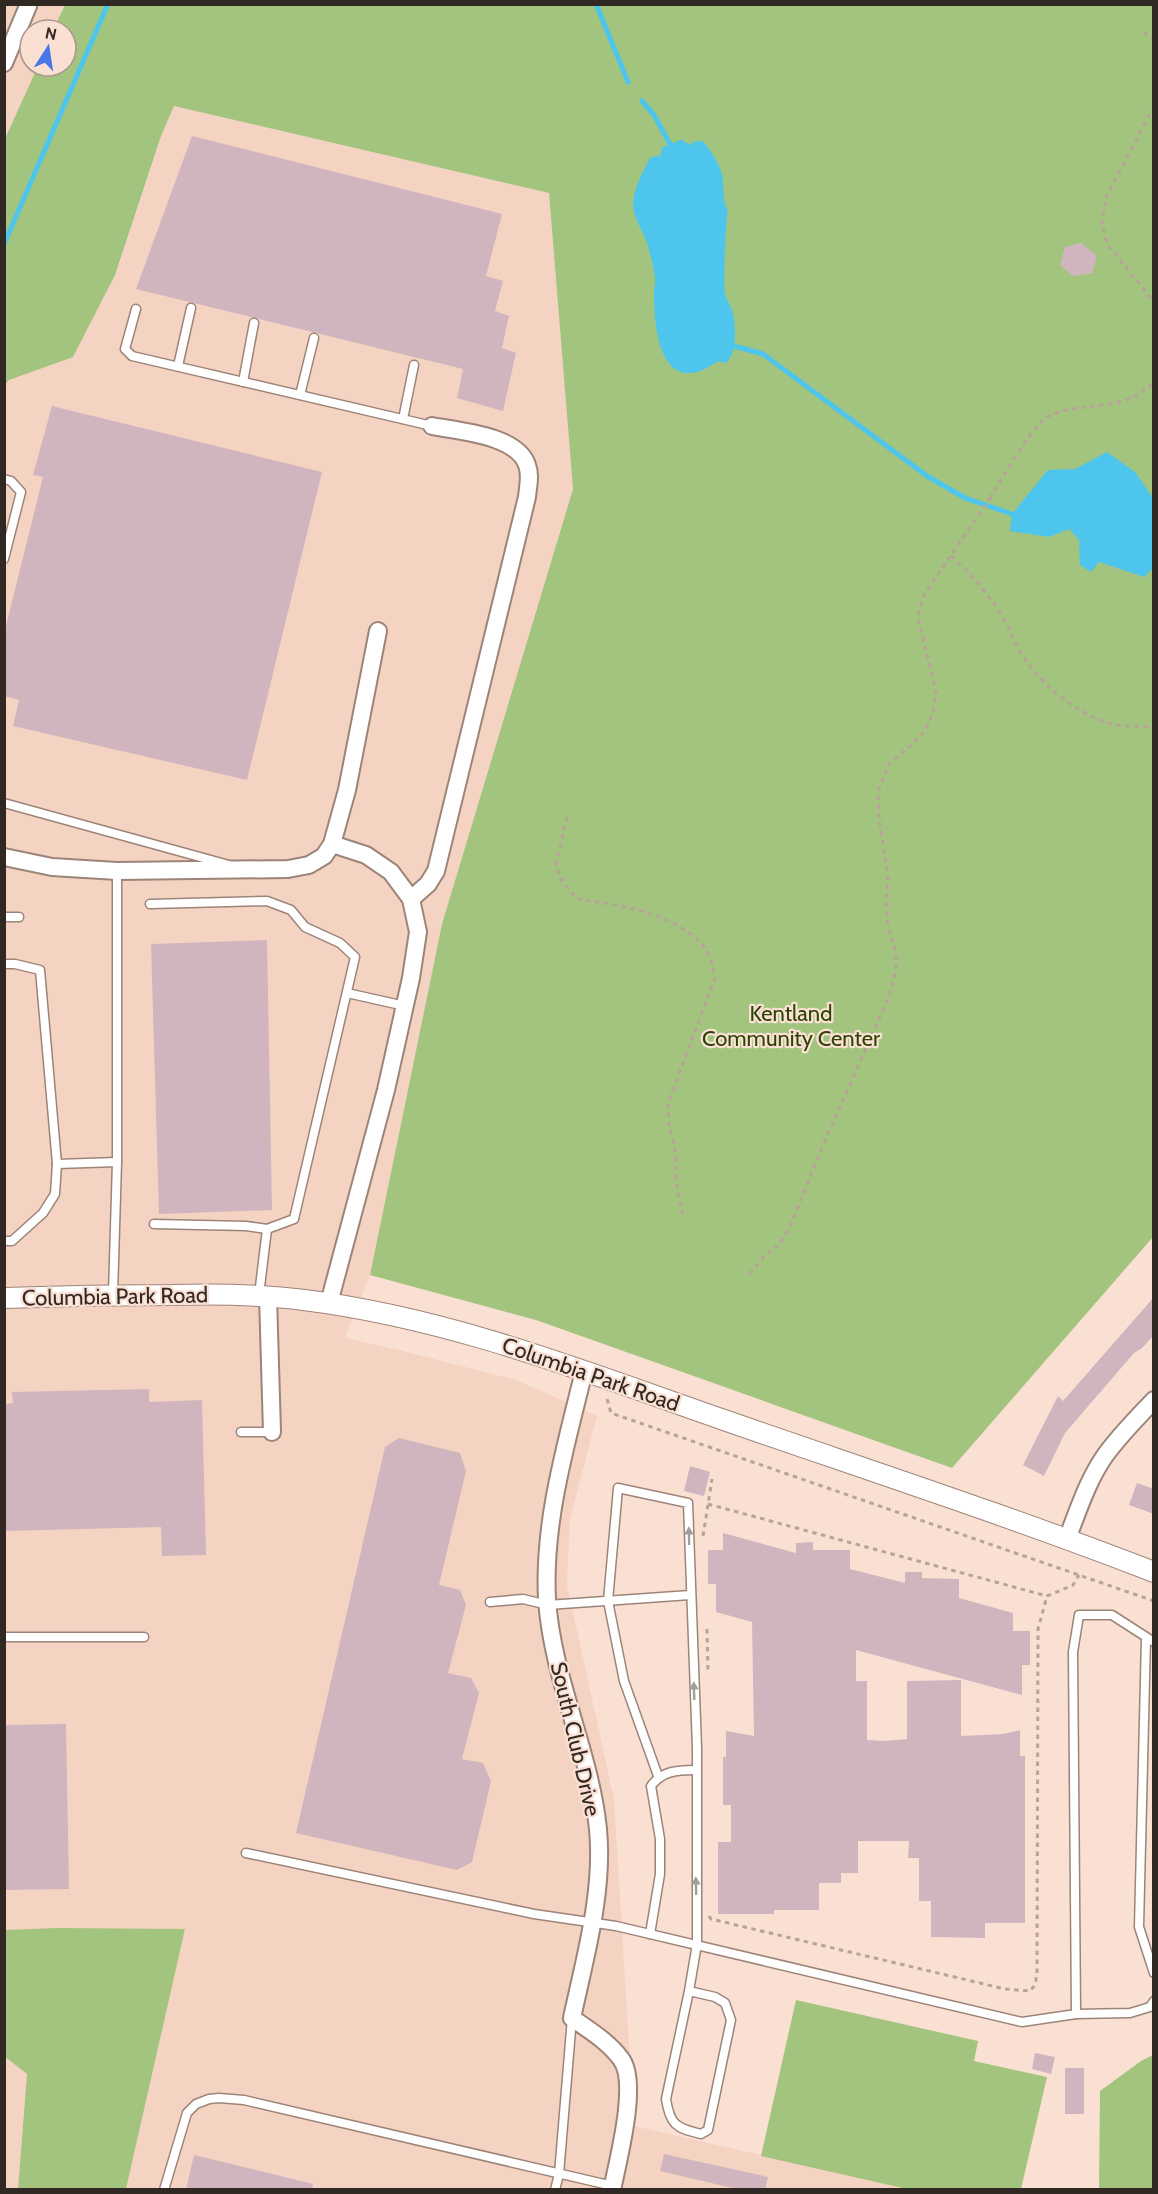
<svg xmlns="http://www.w3.org/2000/svg" width="1158" height="2194" font-family="Cabin,sans-serif">
  <style>
    .built { fill: #f5d3c2 }
    .green { fill: #a3c47e }
    .water { fill: #4ec5ec }
    .lines { fill: none; stroke-linecap: round; stroke-linejoin: round }
    .stream { stroke: #4ec5ec; stroke-width: 5 }
    .building { fill: #d0b5bf }
    .service-casing { stroke: #9c8478; stroke-width: 11 }
    .minor-casing { stroke: #9c8478; stroke-width: 20 }
    .tertiary-casing { stroke: #9c8478; stroke-width: 22 }
    .path { stroke: #b7a398; stroke-width: 3; stroke-dasharray: 4.5 4.5; stroke-linecap: butt }
    .service { stroke: #fff; stroke-width: 8 }
    .minor { stroke: #fff; stroke-width: 16 }
    .tertiary { stroke: #fff; stroke-width: 20 }
    .oneway { fill: #a29e9c }
    .labels { text-anchor: middle; stroke-width: 4.5; stroke-linejoin: round; paint-order: stroke }
    .park-label { font-size: 22px; fill: #2c4305; stroke: #fae0d3 }
    .street-label { font-size: 22px; fill: #312823; stroke: #fae0d3 }
  </style>
  <rect width="100%" height="100%" fill="#fae0d3"/>
  <g class="built">
    <polygon points="5,5 65,5 53,30 30,30 30,66 38,66 5,141"/>
    <polygon points="174,106 549,193 573,489 442,924 370,1275 345,1338 395,1349 516,1380 597,1416 570,1519 567,1585 614,1799 634,2126 910,2189 126,2189 185,1929 5,1930 4,385 115,275 161,136"/>
    <polygon points="4,2057 27,2074 18,2189 5,2189"/>
  </g>
  <g class="green">
    <polygon points="65,5 1153,5 1153,1237 952,1468 536,1320 370,1275 442,924 573,489 549,193 174,106 161,136 115,275 73,357 9,380 5,385 4,141 38,66 66,66 66,30 53,30"/>
    <polygon points="57,1928 185,1929 126,2189 18,2189 27,2074 5,2057 5,1930"/>
    <polygon points="796,2000 978,2041 974,2061 1047,2077 1021,2189 907,2189 761,2156"/>
    <polygon points="1153,2055 1153,2189 1099,2189 1100,2091 1141,2061"/>
  </g>
  <g class="water">
    <path d="M683 139 684 142 692 145 693 143 690 142 703 141C711 151 718 161 722 174 725 186 721 200 728 211 726 216 723 286 725 293 726 299 730 304 732 310 736 323 738 353 726 363L719 361C709 366 703 372 691 373 656 376 654 315 654 292 654 288 656 283 655 278 654 267 650 254 647 243 643 230 633 218 633 205 633 189 643 172 650 158L658 155 659 158 662 150 661 148Z"/>
    <polygon points="1107,452 1135,472 1153,498 1153,568 1144,577 1099,562 1091,572 1080,565 1079,540 1069,529 1049,537 1010,531 1012,514 1048,470 1075,469"/>
  </g>
  <g class="lines">
    <g class="stream">
      <polyline points="596,4 628,82"/>
      <polyline points="642,101 654,115 670,144"/>
      <polyline points="4,244 108,4"/>
      <polyline points="734,346 763,354 927,476 965,498 1012,514"/>
    </g>
  </g>
  <g class="building">
    <polygon points="192,136 502,214 486,276 503,281 495,311 509,316 502,348 516,353 503,411 457,398 463,369 136,289"/>
    <polygon points="1081,243 1097,256 1092,273 1073,276 1060,265 1065,247"/>
    <polygon points="52,406 322,472 247,780 13,726 19,700 4,696 4,634 43,477 33,475"/>
    <polygon points="267,940 272,1210 159,1214 151,944"/>
    <polygon points="1154,1297 1154,1335 1142,1348 1134,1353 1065,1433 1044,1476 1023,1465 1058,1396 1063,1401"/>
    <polygon points="149,1389 149,1402 202,1400 206,1555 162,1556 161,1527 4,1531 4,1404 13,1403 12,1392"/>
    <polygon points="399,1438 460,1453 466,1471 439,1585 460,1590 466,1605 448,1673 471,1678 479,1693 462,1759 483,1763 491,1781 472,1862 457,1870 296,1833 385,1447"/>
    <polygon points="690,1466 710,1472 704,1496 684,1491"/>
    <polygon points="1137,1483 1154,1489 1154,1514 1129,1505"/>
    <polygon points="723,1533 796,1553 796,1543 813,1542 813,1550 850,1550 850,1569 905,1583 905,1572 922,1572 922,1578 959,1579 959,1598 1013,1613 1013,1631 1030,1631 1030,1665 1022,1665 1022,1695 856,1650 856,1681 867,1681 867,1740 884,1741 907,1739 907,1681 961,1680 961,1736 1003,1734 1020,1730 1020,1756 1025,1756 1025,1923 985,1923 985,1938 931,1937 931,1901 919,1901 919,1858 908,1858 909,1841 858,1841 858,1873 841,1873 841,1883 819,1883 819,1910 774,1910 774,1914 718,1914 718,1842 731,1842 731,1805 723,1805 723,1757 726,1757 726,1731 754,1736 752,1622 716,1612 716,1584 708,1584 708,1550 723,1550"/>
    <polygon points="66,1724 69,1889 4,1890 4,1725"/>
    <polygon points="1035,2053 1055,2057 1051,2074 1032,2069"/>
    <rect x="1065" y="2068" width="19" height="46"/>
    <polygon points="664,2154 768,2177 765,2190 741,2190 660,2171"/>
    <polygon points="194,2155 313,2184 312,2190 186,2190"/>
  </g>
  <g class="lines">
    <defs>
      <g id="service">
        <polyline points="136,309 125,349 132,356 432,426"/>
        <polyline points="178,366 191,308"/>
        <polyline points="243,382 254,323"/>
        <polyline points="300,395 314,338"/>
        <polyline points="403,419 414,365"/>
        <polyline points="4,479 11,481 21,492 4,559"/>
        <polyline points="4,803 229,865"/>
        <polyline points="150,904 267,901 291,910 305,927 340,943 355,957 294,1219 267,1229 259,1295"/>
        <polyline points="4,917 19,917"/>
        <polyline points="4,964 15,964 40,970 57,1164 55,1194 43,1213 12,1241 4,1241"/>
        <polyline points="347,993 405,1006"/>
        <polyline points="57,1164 117,1162"/>
        <polyline points="154,1224 246,1226 267,1229"/>
        <polyline points="113,1294 117,1162 117,871"/>
        <polyline points="241,1432 272,1432"/>
        <polyline points="490,1602 523,1599 548,1605 690,1595"/>
        <polyline points="4,1637 144,1637"/>
        <polyline points="1146,1638 1139,1927 1154,1973"/>
        <path d="M658 1776 624 1681 608 1601 618 1488 688 1503 697 1748V1944L689 1991 666 2099C670 2125 676 2128 701 2134L708 2130 731 2020 725 2003 715 1997 689 1991"/>
        <polyline points="246,1853 534,1914 616,1926 1022,2022 1076,2014 1073,1652 1079,1615 1112,1615 1154,1642"/>
        <path d="M650 1934 660 1874V1839L651 1786C662 1771 677 1770 695 1770"/>
        <polyline points="1076,2014 1130,2013 1150,2007 1154,2001"/>
        <polyline points="164,2190 187,2113 196,2104 209,2099 219,2098 244,2100 613,2186"/>
        <polyline points="555,2190 559,2174 572,2018"/>
      </g>
      <g id="minor">
        <polyline points="4,63 28,6"/>
        <polyline points="4,857 52,867 117,871 288,869 309,865 324,856 332,844 347,790 378,631"/>
        <path d="M411 899 428 884 436 871 527 497C528 486 531 475 527 465 517 435 458 431 432 426"/>
        <polyline points="268,1296 272,1432"/>
        <polyline points="329,1303 386,1090 411,978 418,932 411,899 391,872 366,855 332,844"/>
        <path d="M584 1371C566 1445 543 1522 547 1599 552 1678 590 1751 598 1829 604 1892 585 1957 572 2018 589 2030 609 2042 621 2059 639 2082 618 2160 612 2190"/>
        <path d="M1067 1539C1078 1511 1087 1482 1104 1457 1118 1437 1137 1418 1154 1400"/>
      </g>
      <path id="tertiary" d="M4 1298C60 1296 116 1295 172 1295 216 1294 260 1294 304 1300 450 1318 586 1372 724 1420 868 1470 1012 1517 1154 1572"/>
    </defs>
    <use href="#service" class="service-casing"/>
    <use href="#minor" class="minor-casing"/>
    <use href="#tertiary" class="tertiary-casing"/>
    <g class="path">
      <polyline points="1144,32 1154,40"/>
      <polyline points="1154,106 1106,197 1102,224 1107,244 1154,302"/>
      <path d="M990 498C1001 481 1031 427 1046 418 1074 401 1111 412 1140 393 1145 389 1150 387 1154 381"/>
      <path d="M951 556C968 570 993 600 1004 619 1010 628 1013 638 1018 648 1038 683 1073 712 1112 724 1125 727 1140 726 1154 727"/>
      <path d="M567 817 556 864 560 878 577 899C618 905 667 911 699 941 709 950 713 965 715 978L668 1103 669 1125 675 1148 677 1189 683 1216"/>
      <polyline points="750,1274 765,1255 779,1245 789,1229 821,1150 889,996 896,971 896,954 888,925 886,907 888,875 879,819 878,792 889,764 913,744 926,729 933,713 936,692 918,617 923,596 991,497"/>
      <polyline points="607,1399 611,1413 1154,1601"/>
      <polyline points="708,1504 1047,1596"/>
      <polyline points="703,1536 712,1479"/>
      <polyline points="707,1629 708,1673"/>
      <polyline points="709,1916 711,1919 1005,1989 1030,1991 1035,1985 1037,1974 1038,1629 1047,1596 1073,1585 1079,1575"/>
    </g>
    <use href="#service" class="service"/>
    <use href="#minor" class="minor"/>
    <use href="#tertiary" class="tertiary"/>
  </g>
  <defs><path id="oneway-solid" d="M-6-.8H1V-3.2L6.5 0L1 3.2V.8H-6Z" transform="scale(1.5)"/></defs>
  <g class="oneway">
    <use href="#oneway-solid" transform="translate(689 1536) rotate(-91)"/>
    <use href="#oneway-solid" transform="translate(694 1691) rotate(-92)"/>
    <use href="#oneway-solid" transform="translate(696 1886) rotate(-91)"/>
  </g>
  <g class="labels">
    <g class="park-label">
      <text x="791" y="1021">Kentland<tspan x="791" dy="25">Community Center</tspan></text>
    </g>
    <g class="street-label">
      <text transform="translate(115 1296) rotate(-1)" y="8">Columbia Park Road</text>
      <text transform="translate(591 1374) rotate(19)" y="8">Columbia Park Road</text>
      <text transform="translate(576 1739) rotate(77)" y="8">South Club Drive</text>
    </g>
  </g>
  <rect width="1158" height="2194" fill="none" stroke="#312823" stroke-width="12"/>
  <g transform="translate(48 48) rotate(12)"><circle r="28" fill="#fae0d3" stroke="#aa968d" stroke-width="1.5"/>
  <path d="M0-4.5L10 22L0 15L-10 22Z" fill="#4b76e9"/>
  <text y="-9" font-size="16" font-weight="bold" text-anchor="middle" fill="#312823">N</text>
  </g>
</svg>
